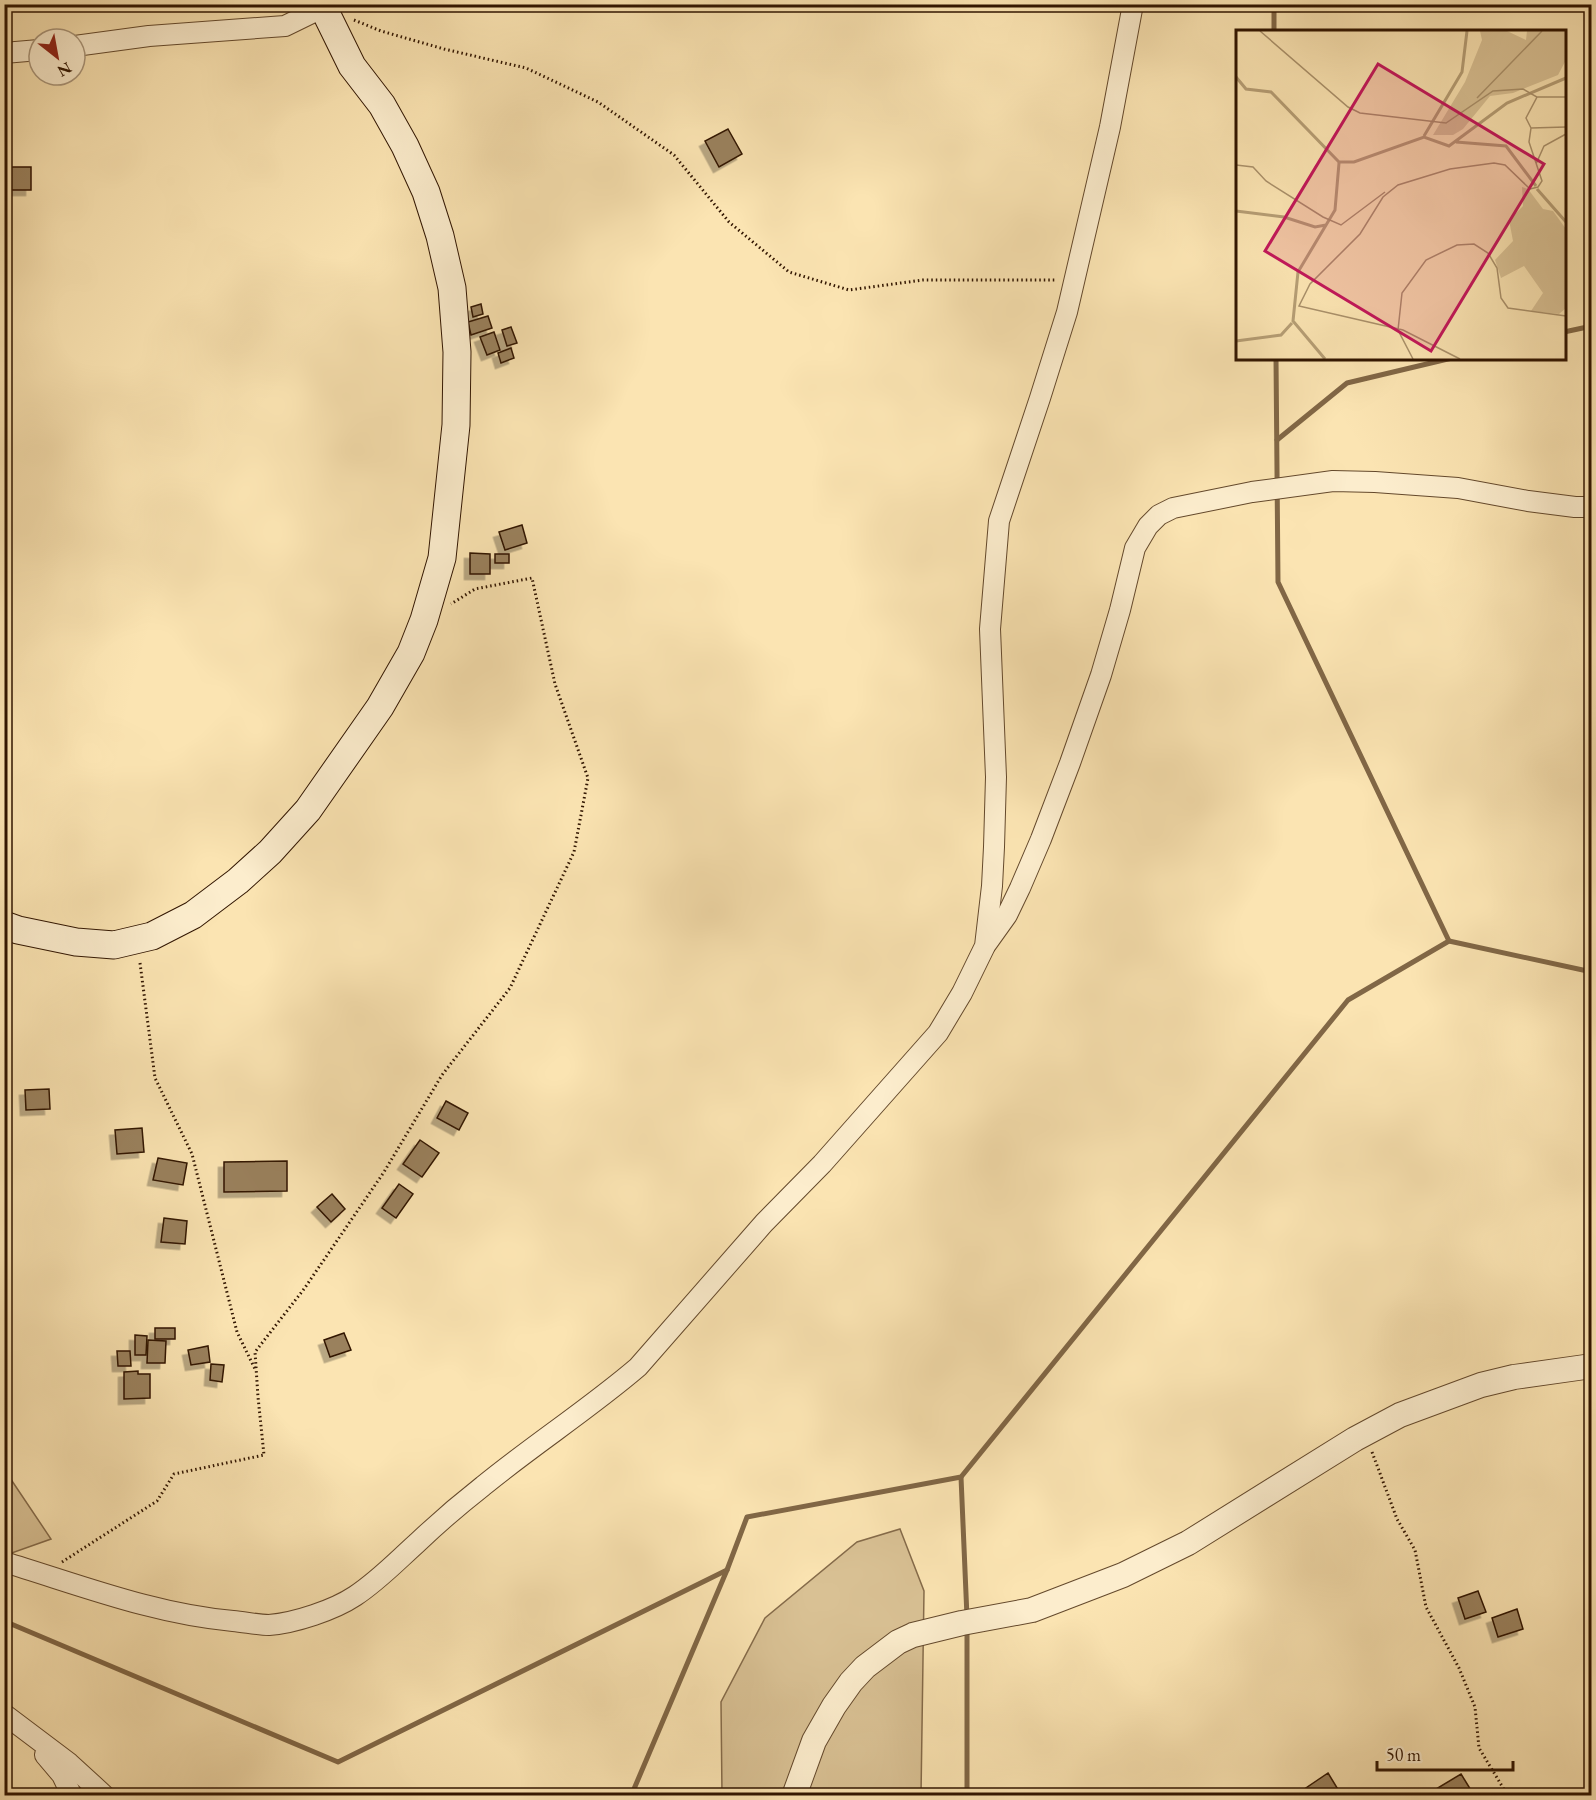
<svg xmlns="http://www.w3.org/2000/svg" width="1596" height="1800" font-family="'EB Garamond',serif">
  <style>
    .green { fill: #d9c194; stroke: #856b4a; stroke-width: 1.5 }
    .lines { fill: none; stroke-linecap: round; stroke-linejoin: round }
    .stream { stroke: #816746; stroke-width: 5 }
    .building { fill: #9a815d; stroke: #311500; stroke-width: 1.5; filter: url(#shadow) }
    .minor-casing { stroke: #64492c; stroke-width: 22 }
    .tertiary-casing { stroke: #64492c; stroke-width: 26 }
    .secondary-casing { stroke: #311500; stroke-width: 29 }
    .path { stroke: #311500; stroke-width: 3; stroke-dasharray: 1.5 3; stroke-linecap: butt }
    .minor { stroke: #fcedcd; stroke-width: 20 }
    .tertiary { stroke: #fcedcd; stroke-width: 24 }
    .secondary { stroke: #fcedcd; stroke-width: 27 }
    .inset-river { fill: none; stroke: #b69e75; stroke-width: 3 }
    .inset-road { fill: none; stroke: #aa916b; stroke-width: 1.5 }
    .view { fill: #c2185b; fill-opacity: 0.15; stroke: #c2185b; stroke-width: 3 }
    .inset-edge { fill: none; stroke: #311500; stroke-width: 3 }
  </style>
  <defs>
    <filter id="shadow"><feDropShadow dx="-5.5" dy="5.5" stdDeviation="0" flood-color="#0004"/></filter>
  </defs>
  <rect width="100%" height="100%" fill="#fbe4b2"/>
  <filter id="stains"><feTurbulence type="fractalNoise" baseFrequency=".00333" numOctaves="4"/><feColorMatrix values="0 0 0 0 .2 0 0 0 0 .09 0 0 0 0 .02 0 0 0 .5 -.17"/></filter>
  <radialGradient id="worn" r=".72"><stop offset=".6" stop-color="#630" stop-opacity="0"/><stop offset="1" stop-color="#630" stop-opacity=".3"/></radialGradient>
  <g class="green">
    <polygon points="4,1469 51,1539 9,1554 5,1552"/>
    <polygon points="900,1529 924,1591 921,1795 722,1795 721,1702 765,1618 857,1542"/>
  </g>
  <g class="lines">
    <g class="stream">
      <polyline points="1274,4 1274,32"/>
      <polyline points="1564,332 1592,326"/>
      <polyline points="1276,358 1278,582 1449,941"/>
      <polyline points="1277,440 1347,383 1452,358"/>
      <polyline points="961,1477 967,1617"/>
      <polyline points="4,1621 338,1762 727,1570"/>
      <polyline points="631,1796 727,1570 747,1517 961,1477 1348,1000 1449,941 1592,972"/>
      <polyline points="967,1796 967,1629"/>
    </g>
  </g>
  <g class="building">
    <polygon points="728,129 742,154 719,167 705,141"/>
    <rect x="4" y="167" width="27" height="23"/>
    <polygon points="481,304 483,314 473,317 471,307"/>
    <polygon points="488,316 492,328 471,335 468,322"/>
    <polygon points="511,327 517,343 507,346 502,330"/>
    <polygon points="494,332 500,350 487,355 480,337"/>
    <polygon points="511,348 514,358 501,363 498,353"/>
    <polygon points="522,525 527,543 505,550 499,532"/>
    <polygon points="470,553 490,554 490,574 470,574"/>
    <rect x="495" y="554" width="14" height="9"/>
    <polygon points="49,1089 50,1109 26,1110 25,1090"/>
    <polygon points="446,1101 468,1113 459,1130 437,1118"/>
    <polygon points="142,1128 144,1152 117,1154 115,1130"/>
    <polygon points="420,1140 439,1153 422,1177 403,1164"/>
    <polygon points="158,1158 187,1163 183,1185 153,1180"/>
    <polygon points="287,1161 287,1191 224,1192 224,1162"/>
    <polygon points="399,1184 413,1194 396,1218 382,1208"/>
    <polygon points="332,1194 345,1209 331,1222 317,1207"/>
    <polygon points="164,1218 187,1221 185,1244 161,1242"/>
    <rect x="155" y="1328" width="20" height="11"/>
    <polygon points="344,1333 351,1350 330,1357 324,1340"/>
    <polygon points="135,1335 147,1336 146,1355 135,1355"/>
    <polygon points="148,1340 166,1341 165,1363 147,1363"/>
    <polygon points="208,1346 210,1362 191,1365 188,1350"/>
    <polygon points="117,1351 130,1351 131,1366 118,1366"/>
    <polygon points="211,1364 224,1365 222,1382 210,1380"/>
    <polygon points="138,1371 138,1374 150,1374 150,1398 124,1399 124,1372"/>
    <polygon points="1478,1591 1486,1612 1465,1619 1458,1598"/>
    <polygon points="1517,1609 1523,1629 1498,1637 1492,1618"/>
    <polygon points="1328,1773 1339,1791 1332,1796 1307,1796 1303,1790"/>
    <polygon points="1461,1774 1474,1795 1440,1796 1436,1789"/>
  </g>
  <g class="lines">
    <defs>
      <g id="minor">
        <polyline points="75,46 149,36 285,26 330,4"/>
        <polyline points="4,53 39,50"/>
        <polyline points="987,943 1007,915 1020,888 1041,839 1070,763 1101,675 1120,610 1135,548 1148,526 1159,515 1173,508 1252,492 1333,481 1375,482 1458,488 1528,501 1575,507 1592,507"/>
        <path d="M4 1562C80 1585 154 1614 233 1621 245 1622 258 1625 269 1625 295 1623 334 1610 355 1596 378 1581 397 1561 417 1543 438 1523 460 1504 483 1486 533 1445 589 1409 638 1367L764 1223 822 1164 938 1033 962 993 985 946 992 886 994 847 996 777 990 629 999 521 1040 398 1067 312 1110 127 1133 4"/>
        <polyline points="4,1714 69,1763 105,1796"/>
        <polyline points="45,1755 62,1775 72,1796"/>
      </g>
      <polyline id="tertiary" points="794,1796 814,1741 834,1706 851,1682 865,1667 898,1642 913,1635 962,1623 1032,1610 1123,1575 1188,1543 1355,1439 1400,1415 1481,1385 1514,1377 1592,1366"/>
      <polyline id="secondary" points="4,925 18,930 76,942 114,945 152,936 193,915 238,881 270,852 308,810 380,707 411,653 424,620 442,558 456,425 457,352 452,288 440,236 426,192 405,146 382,105 352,66 323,7 319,4"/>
    </defs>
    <use href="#minor" class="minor-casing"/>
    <use href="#tertiary" class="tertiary-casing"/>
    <use href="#secondary" class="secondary-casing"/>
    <g class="path">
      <polyline points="354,20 381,31 444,49 526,68 598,102 674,155 729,222 789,272 849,290 923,280 1056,280"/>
      <polyline points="140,963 155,1078 192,1154 237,1332 255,1369"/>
      <polyline points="1372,1452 1397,1519 1415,1550 1426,1607 1459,1668 1475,1707 1479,1748 1508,1796"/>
      <polyline points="62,1562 157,1501 174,1474 264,1455 258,1397 255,1352 304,1289 384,1172 442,1075 510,988 574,852 588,778 555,684 532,578 475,589 451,604"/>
      <polyline points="1426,1796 1427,1795"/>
    </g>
    <use href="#minor" class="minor"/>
    <use href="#tertiary" class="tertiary"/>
    <use href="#secondary" class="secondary"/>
  </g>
  <g transform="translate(1236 30)">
    <rect width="330" height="330" fill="#fbe4b2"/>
    <path d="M244 1H271L290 10 291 1H330V30L322 45 277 63 254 66 227 99 217 105H197L229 52 246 10ZM286 157 292 159 307 179 317 181 330 199V278L323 284 295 281 307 263 288 236 265 248 259 230 277 211 273 190 287 176Z" fill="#d9c194"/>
    <path class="inset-river" d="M0 47 10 59 35 62 103 132H118L188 107 213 116 271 73 330 48M188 106 226 42 231 1M220 112 270 116 300 156M301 159 330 192M0 181 48 187 79 197 90 195M0 311 45 305 56 293M89 329 57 291 62 242 99 180 103 133"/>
    <path class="inset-road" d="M24 1 112 77 124 83 210 93 257 61 287 59 301 67 290 88 295 98M301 67H330M241 68 306 1M295 98 330 97M300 134 308 116 330 104M0 135 17 137 30 151 87 187 105 195 149 162M177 329 162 300 166 263 190 230 221 215 238 214 252 223 261 238 265 268 272 278 330 286M224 329 167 300 63 276 74 254 124 204 147 167 162 155 214 139 258 133 269 135 294 159 302 157 306 151 293 112 295 98"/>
    <path class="view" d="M142 34 308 134 195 321 29 221Z"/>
    <rect width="330" height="330" class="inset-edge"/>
  </g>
  <rect width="1596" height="1800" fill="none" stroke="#fbe4b2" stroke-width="24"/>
  <rect x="6" y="6" width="1584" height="1788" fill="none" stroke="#311500" stroke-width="3"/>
  <rect x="12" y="12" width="1572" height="1776" fill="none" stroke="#311500" stroke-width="1.5"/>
  <g transform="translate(57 57) rotate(149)"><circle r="28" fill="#fcedcd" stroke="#ab977b" stroke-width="1.5"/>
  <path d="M0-4.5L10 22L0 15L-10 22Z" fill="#8f2418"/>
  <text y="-9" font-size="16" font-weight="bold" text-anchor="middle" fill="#311500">N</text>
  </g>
  <path d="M1377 1761v9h136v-9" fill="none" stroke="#311500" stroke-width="3"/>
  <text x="1386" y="1761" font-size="18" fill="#311500" stroke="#fcedcd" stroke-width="4.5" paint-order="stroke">50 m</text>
  <rect width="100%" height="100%" filter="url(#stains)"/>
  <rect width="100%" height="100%" fill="url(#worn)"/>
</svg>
